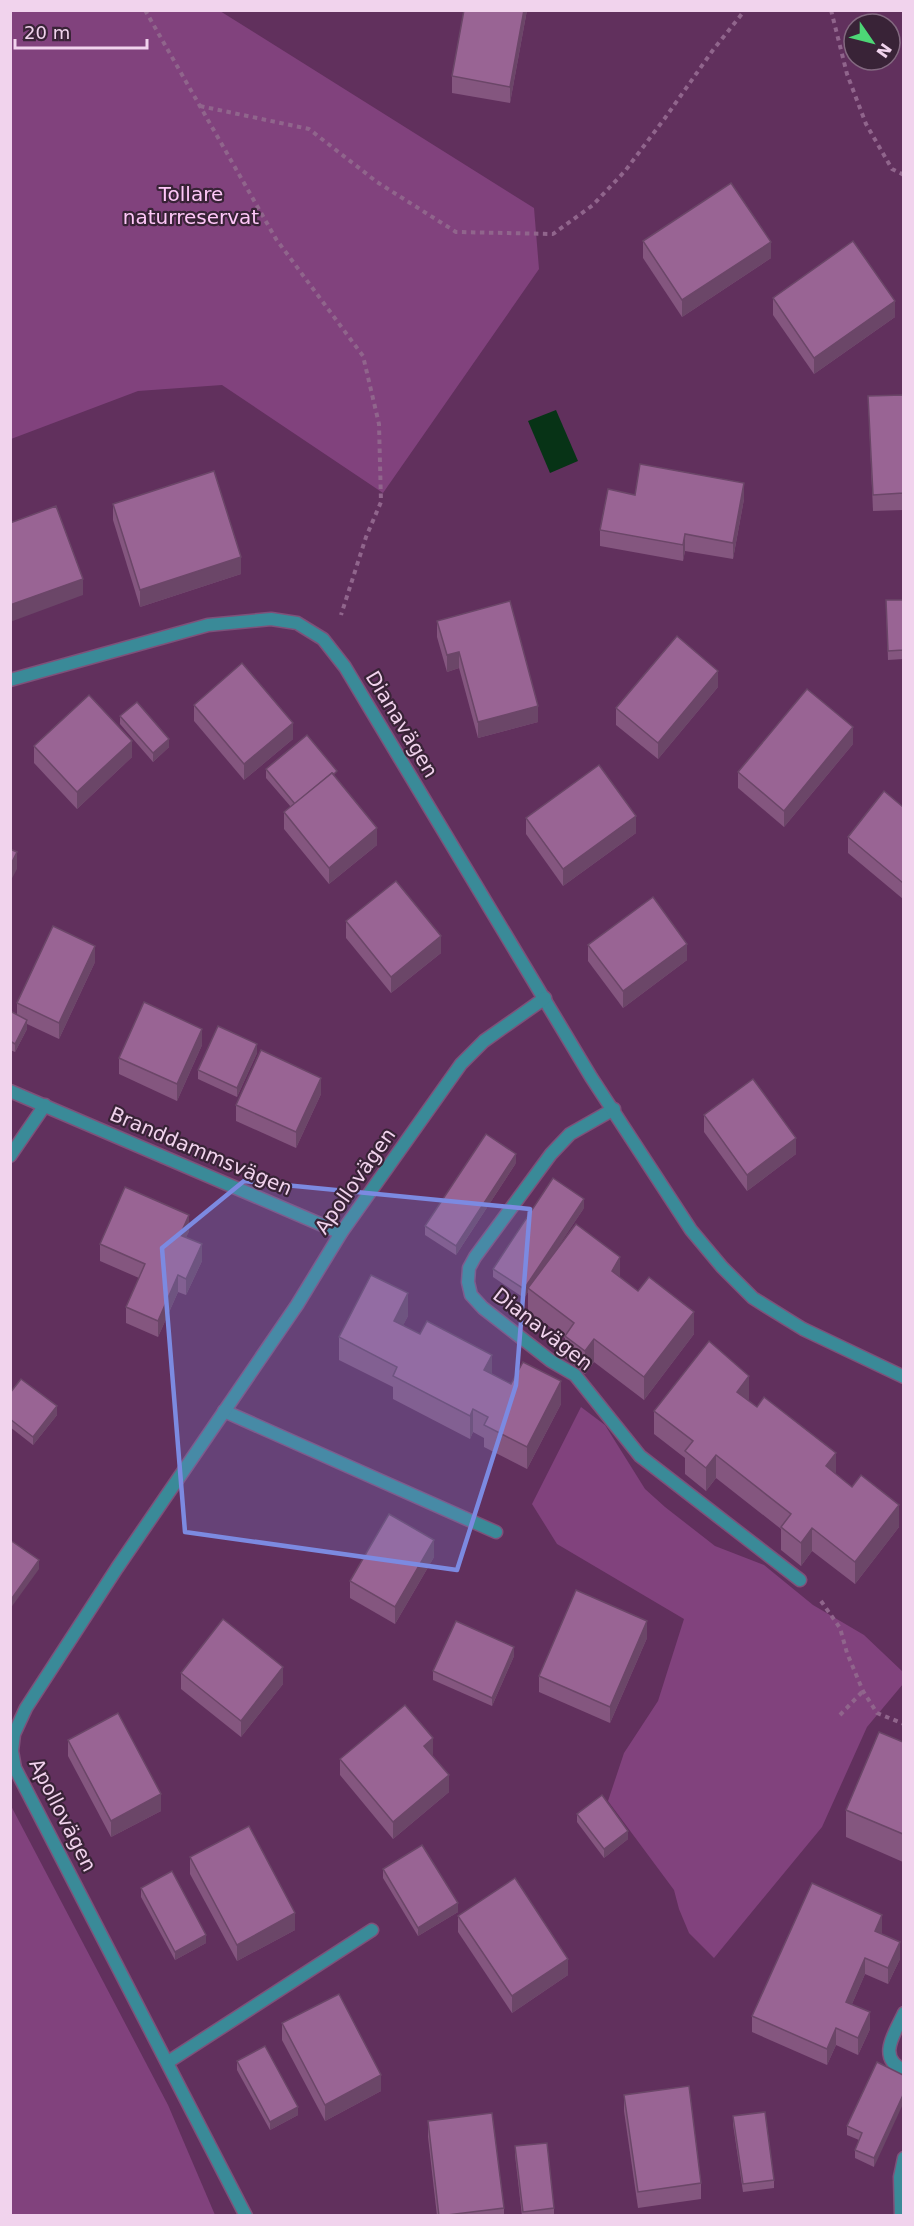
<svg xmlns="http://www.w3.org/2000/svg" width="914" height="2226" font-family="'DejaVu Sans',sans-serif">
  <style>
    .green { fill: #81427d }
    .water { fill: #073316 }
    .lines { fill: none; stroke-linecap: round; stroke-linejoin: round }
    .lane-casing { stroke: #7e517a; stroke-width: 15 }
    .street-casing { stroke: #7e517a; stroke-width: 15 }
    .path { stroke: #90658c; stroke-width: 4; stroke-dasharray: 4.5 4.5; stroke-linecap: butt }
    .lane { stroke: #3a8a98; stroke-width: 12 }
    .street { stroke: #3a8a98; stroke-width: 12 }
    .wall { fill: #84567f }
    .shaded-wall { fill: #6b4668 }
    .building { fill: #996494; stroke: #6b4668; stroke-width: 1.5 }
    .marked { fill: #7c8ae1; fill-opacity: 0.2; stroke: #7c8ae1; stroke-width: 4.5; stroke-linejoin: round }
    .labels { text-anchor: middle; stroke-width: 4.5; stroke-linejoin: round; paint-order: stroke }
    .park-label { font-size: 20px; fill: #fec7f8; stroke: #392337 }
    .street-label { font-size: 20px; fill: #f1d3ed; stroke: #392337 }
  </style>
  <rect width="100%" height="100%" fill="#61305d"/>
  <g class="green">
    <polygon points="11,10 220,11 534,208 539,269 383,493 222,385 138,391 11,439"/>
    <polygon points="581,1407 605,1425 645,1489 665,1507 715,1546 764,1565 813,1605 864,1635 903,1672 903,1684 867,1727 822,1827 714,1958 689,1933 679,1909 674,1890 608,1801 624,1753 658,1701 684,1619 557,1544 532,1504"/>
    <polygon points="10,1804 168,2105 215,2215 11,2215"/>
  </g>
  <polygon class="water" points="556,410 578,461 550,473 528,421"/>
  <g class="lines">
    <defs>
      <g id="lane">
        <polyline points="614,1109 570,1134 551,1154 475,1257 469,1268 468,1282 471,1295 483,1308 551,1361 575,1375 640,1456 800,1580"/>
        <polyline points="10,1156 45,1105"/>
        <polyline points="224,1411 496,1532"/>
        <path d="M904 2013C895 2033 876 2058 904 2070"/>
        <polyline points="168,2062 372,1930"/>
        <polyline points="901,2216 900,2177 904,2158"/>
      </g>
      <g id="street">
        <polyline points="10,680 208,625 271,619 297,623 323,639 345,667 591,1077 691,1230 722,1267 753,1298 803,1329 904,1377"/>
        <polyline points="10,1091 341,1233"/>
        <polyline points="246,2216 15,1768 12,1751 14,1734 26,1708 117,1568 297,1305 341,1233 461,1064 484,1041 545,998"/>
      </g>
    </defs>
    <use href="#lane" class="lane-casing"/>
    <use href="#street" class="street-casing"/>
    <g class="path">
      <polyline points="145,10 276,239 363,356 379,424 381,502 366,537 341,615"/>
      <polyline points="831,10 847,74 866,124 892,169 904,175"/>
      <polyline points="200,106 309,129 377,182 456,232 553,234 593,205 625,171 665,118 713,50 745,10"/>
      <polyline points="821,1601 840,1628 847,1653 863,1691 877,1713 904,1724"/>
      <polyline points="840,1715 863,1691"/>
    </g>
    <use href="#lane" class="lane"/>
    <use href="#street" class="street"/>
  </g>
  <g class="wall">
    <polygon points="527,10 510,103 452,93 452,76"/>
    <polygon points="643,241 771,258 682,317 643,258"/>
    <polygon points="773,298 895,317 814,374 773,315"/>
    <polygon points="903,395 903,510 873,511 868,396"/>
    <polygon points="635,495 744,499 733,559 685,551 683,561 600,546 600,530"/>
    <polygon points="113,504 241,574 140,607 113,520"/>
    <polygon points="886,600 903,600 903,659 888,660"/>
    <polygon points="437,621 538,722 478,738 459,668 447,672 437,637"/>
    <polygon points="718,687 658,759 616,725 616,708"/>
    <polygon points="194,705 293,739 244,780 194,721"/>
    <polygon points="120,716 169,747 153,762 120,724"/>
    <polygon points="853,744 784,827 738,788 738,772"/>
    <polygon points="34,746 132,757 77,809 34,763"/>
    <polygon points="266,769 337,779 377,845 329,884 284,829 284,812 291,807 266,778"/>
    <polygon points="903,807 903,899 848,853 848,837"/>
    <polygon points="526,818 636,833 563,886 526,834"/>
    <polygon points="346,921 441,953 391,993 346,938"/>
    <polygon points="588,945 687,960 623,1008 588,961"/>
    <polygon points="95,962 59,1039 27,1024 27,1029 15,1052 10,1050 10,1011 17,1015 17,1003"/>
    <polygon points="202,1045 177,1101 119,1074 119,1058"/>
    <polygon points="257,1053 237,1097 198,1079 198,1070"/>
    <polygon points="321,1094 296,1148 236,1121 236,1105"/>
    <polygon points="704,1115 796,1154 747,1191 704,1132"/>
    <polygon points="516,1163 456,1255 425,1235 425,1226"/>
    <polygon points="584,1208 551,1257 620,1277 694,1334 644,1400 594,1362 585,1374 565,1358 565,1338 528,1311 528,1292 524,1298 493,1277 493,1269"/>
    <polygon points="189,1231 186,1237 202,1261 186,1295 178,1292 158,1337 126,1323 126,1307 139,1278 100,1261 100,1244"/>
    <polygon points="408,1316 403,1325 511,1384 561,1404 527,1469 484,1447 484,1438 473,1432 470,1439 393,1399 393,1387 339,1360 339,1337"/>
    <polygon points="10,1393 57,1415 33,1445 10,1427"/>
    <polygon points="749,1399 748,1400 899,1527 855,1584 812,1551 801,1566 781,1550 781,1529 716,1478 706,1491 685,1474 685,1458 654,1434 654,1411"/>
    <polygon points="434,1557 395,1624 350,1598 350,1581"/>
    <polygon points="647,1638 610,1723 539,1692 539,1676"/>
    <polygon points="514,1656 492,1706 433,1680 433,1671"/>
    <polygon points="181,1673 283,1684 241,1737 181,1689"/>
    <polygon points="68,1740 161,1811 111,1837 68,1756"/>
    <polygon points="903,1742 903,1862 846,1837 846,1810"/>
    <polygon points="433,1754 432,1755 449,1792 393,1839 340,1775 340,1759"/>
    <polygon points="577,1814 628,1839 604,1858 577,1822"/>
    <polygon points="190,1857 295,1930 237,1961 190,1874"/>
    <polygon points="383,1869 458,1912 418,1936 383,1878"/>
    <polygon points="141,1888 206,1943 175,1960 141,1897"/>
    <polygon points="458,1916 568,1975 512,2013 458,1932"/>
    <polygon points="882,1931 881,1934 900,1959 888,1984 865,1974 852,2004 870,2029 858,2055 836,2045 827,2065 752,2032 752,2016"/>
    <polygon points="282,2023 381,2091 325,2121 282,2040"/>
    <polygon points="237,2061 298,2115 270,2130 237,2070"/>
    <polygon points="877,2062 874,2167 855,2158 855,2150 859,2140 847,2135 847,2126"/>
    <polygon points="624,2095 701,2183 701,2199 638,2208 624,2111"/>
    <polygon points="733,2116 774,2180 774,2188 743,2192 733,2124"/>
    <polygon points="428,2121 504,2208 504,2216 437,2216 428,2137"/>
    <polygon points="515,2146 554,2208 554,2216 522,2216 515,2155"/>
  </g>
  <g class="shaded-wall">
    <polygon points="524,10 527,10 510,103 510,87"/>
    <polygon points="771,242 771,258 682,317 682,300"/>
    <polygon points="895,301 895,317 814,374 814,358"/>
    <polygon points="744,483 744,499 733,559 733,543"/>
    <polygon points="685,534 685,551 683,561 683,545"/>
    <polygon points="241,557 241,574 140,607 140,590"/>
    <polygon points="83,579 83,595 10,622 10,605"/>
    <polygon points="459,652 459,668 447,672 447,655"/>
    <polygon points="718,671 718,687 658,759 658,743"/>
    <polygon points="538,706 538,722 478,738 478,722"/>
    <polygon points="293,723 293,739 244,780 244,764"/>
    <polygon points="853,727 853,744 784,827 784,811"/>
    <polygon points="169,739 169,747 153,762 153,753"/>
    <polygon points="132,741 132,757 77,809 77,792"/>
    <polygon points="636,816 636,833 563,886 563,869"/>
    <polygon points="377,828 377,845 329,884 329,868"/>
    <polygon points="17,852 17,869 10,882 10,866"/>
    <polygon points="441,936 441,953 391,993 391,977"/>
    <polygon points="687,944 687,960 623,1008 623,991"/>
    <polygon points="95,946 95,962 59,1039 59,1023"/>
    <polygon points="27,1020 27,1029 15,1052 15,1044"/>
    <polygon points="202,1029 202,1045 177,1101 177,1084"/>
    <polygon points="257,1044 257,1053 237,1097 237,1088"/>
    <polygon points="321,1078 321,1094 296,1148 296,1132"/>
    <polygon points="796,1138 796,1154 747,1191 747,1175"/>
    <polygon points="516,1154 516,1163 456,1255 456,1246"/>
    <polygon points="584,1199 584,1208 530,1289 528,1288 528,1292 524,1298 524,1289"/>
    <polygon points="189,1215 189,1231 180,1251 180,1235"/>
    <polygon points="202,1244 202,1261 186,1295 186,1279"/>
    <polygon points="620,1257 620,1280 612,1271"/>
    <polygon points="178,1275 178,1292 158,1337 158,1321"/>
    <polygon points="408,1293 408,1316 394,1343 394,1321"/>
    <polygon points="694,1312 694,1334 644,1400 644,1377"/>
    <polygon points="594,1339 594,1362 585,1374 585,1351"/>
    <polygon points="492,1355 492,1378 484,1370"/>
    <polygon points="749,1376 749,1399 737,1414 737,1392"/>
    <polygon points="561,1381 561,1404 527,1469 527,1447"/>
    <polygon points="57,1406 57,1415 33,1445 33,1437"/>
    <polygon points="473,1409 473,1432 470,1439 470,1416"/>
    <polygon points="836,1453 836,1476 826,1466"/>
    <polygon points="716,1455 716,1478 706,1491 706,1468"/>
    <polygon points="899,1505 899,1527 855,1584 855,1562"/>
    <polygon points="812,1528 812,1551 801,1566 801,1543"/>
    <polygon points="434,1540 434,1557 395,1624 395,1607"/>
    <polygon points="39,1560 39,1569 10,1609 10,1601"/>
    <polygon points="647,1621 647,1638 610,1723 610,1707"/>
    <polygon points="514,1647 514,1656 492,1706 492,1698"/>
    <polygon points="283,1667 283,1684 241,1737 241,1721"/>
    <polygon points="433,1738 433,1754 424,1762 424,1746"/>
    <polygon points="449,1775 449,1792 393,1839 393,1822"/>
    <polygon points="161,1794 161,1811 111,1837 111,1821"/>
    <polygon points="628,1831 628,1839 604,1858 604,1849"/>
    <polygon points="458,1903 458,1912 418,1936 418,1928"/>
    <polygon points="295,1913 295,1930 237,1961 237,1945"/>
    <polygon points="882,1915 882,1931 875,1948 875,1931"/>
    <polygon points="206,1935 206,1943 175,1960 175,1952"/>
    <polygon points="900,1942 900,1959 888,1984 888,1968"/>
    <polygon points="865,1958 865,1974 846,2018 846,2002"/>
    <polygon points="568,1959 568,1975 512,2013 512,1996"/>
    <polygon points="870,2012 870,2029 858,2055 858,2038"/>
    <polygon points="836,2028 836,2045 827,2065 827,2049"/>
    <polygon points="381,2075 381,2091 325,2121 325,2105"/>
    <polygon points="903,2095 903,2104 874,2167 874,2158"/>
    <polygon points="298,2107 298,2115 270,2130 270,2122"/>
  </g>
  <g class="building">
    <polygon points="464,10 524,10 510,87 452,76"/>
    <polygon points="731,183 771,242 682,300 643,241"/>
    <polygon points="853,241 895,301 814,358 773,298"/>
    <polygon points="903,395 903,493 873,495 868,396"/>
    <polygon points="640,464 744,483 733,543 685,534 683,545 600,530 608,489 635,495"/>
    <polygon points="214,471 241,557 140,590 113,504"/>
    <polygon points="56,506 83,579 10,605 10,523"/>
    <polygon points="886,600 903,600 903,650 888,651"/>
    <polygon points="510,601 538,706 478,722 459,652 447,655 437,621"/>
    <polygon points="677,636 718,671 658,743 616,708"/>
    <polygon points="242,663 293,723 244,764 194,705"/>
    <polygon points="807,689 853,727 784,811 738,772"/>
    <polygon points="89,695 132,741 77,792 34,746"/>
    <polygon points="137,702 169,739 153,753 120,716"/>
    <polygon points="307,735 337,771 334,774 332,773 295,804 266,769"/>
    <polygon points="599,765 636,816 563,869 526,818"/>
    <polygon points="332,773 377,828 329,868 284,812"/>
    <polygon points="884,791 903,807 903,883 848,837"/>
    <polygon points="10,849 17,852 10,866"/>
    <polygon points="396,881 441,936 391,977 346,921"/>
    <polygon points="653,897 687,944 623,991 588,945"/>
    <polygon points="53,926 95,946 59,1023 17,1003"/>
    <polygon points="144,1002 202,1029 177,1084 119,1058"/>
    <polygon points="10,1011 27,1020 15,1044 10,1041"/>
    <polygon points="218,1026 257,1044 237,1088 198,1070"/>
    <polygon points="261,1050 321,1078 296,1132 236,1105"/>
    <polygon points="753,1079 796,1138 747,1175 704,1115"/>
    <polygon points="486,1134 516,1154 456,1246 425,1226"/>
    <polygon points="553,1178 584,1199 524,1289 493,1269"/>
    <polygon points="125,1187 189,1215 180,1235 202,1244 186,1279 178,1275 158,1321 126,1307 145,1264 100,1244"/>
    <polygon points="576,1224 620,1257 612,1271 638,1291 649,1277 694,1312 644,1377 594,1339 585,1351 565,1336 574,1323 528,1288"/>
    <polygon points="371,1275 408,1293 394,1321 420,1334 427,1321 492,1355 484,1370 511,1384 523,1362 561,1381 527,1447 484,1425 488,1417 473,1409 470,1416 393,1376 397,1367 339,1337"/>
    <polygon points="709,1341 749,1376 737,1392 757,1407 764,1397 836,1453 826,1466 852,1487 861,1475 899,1505 855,1562 812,1528 801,1543 781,1527 791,1514 716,1455 706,1468 685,1451 693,1441 654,1411"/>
    <polygon points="21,1379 57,1406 33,1437 10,1419 10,1393"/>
    <polygon points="389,1514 434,1540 395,1607 350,1581"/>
    <polygon points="10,1540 39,1560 10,1601"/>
    <polygon points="576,1590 647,1621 610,1707 539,1676"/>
    <polygon points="223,1619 283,1667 241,1721 181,1673"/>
    <polygon points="456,1621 514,1647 492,1698 433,1671"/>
    <polygon points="405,1705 433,1738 424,1746 449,1775 393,1822 340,1759"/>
    <polygon points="118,1713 161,1794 111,1821 68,1740"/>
    <polygon points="879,1732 903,1742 903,1834 846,1810"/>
    <polygon points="602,1795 628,1831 604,1849 577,1814"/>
    <polygon points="249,1826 295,1913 237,1945 190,1857"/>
    <polygon points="422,1845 458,1903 418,1928 383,1869"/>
    <polygon points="172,1871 206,1935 175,1952 141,1888"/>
    <polygon points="515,1878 568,1959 512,1996 458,1916"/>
    <polygon points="812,1883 882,1915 875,1931 900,1942 888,1968 865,1958 846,2002 870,2012 858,2038 836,2028 827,2049 752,2016"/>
    <polygon points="339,1994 381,2075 325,2105 282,2023"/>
    <polygon points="265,2046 298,2107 270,2122 237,2061"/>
    <polygon points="877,2062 903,2075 903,2095 874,2158 855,2150 862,2133 847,2126"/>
    <polygon points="689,2086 701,2183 638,2192 624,2095"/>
    <polygon points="765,2112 774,2180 743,2184 733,2116"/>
    <polygon points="492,2113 504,2208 439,2216 428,2121"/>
    <polygon points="547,2143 554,2208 523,2212 515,2146"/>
  </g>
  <path class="marked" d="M244 1181 530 1209 516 1385 457 1570 185 1532 162 1248Z"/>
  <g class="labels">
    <g class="park-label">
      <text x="191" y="201">Tollare<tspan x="191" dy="23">naturreservat</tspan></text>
    </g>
    <g class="street-label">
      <text transform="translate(402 724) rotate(59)" y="7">Dianavägen</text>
      <text transform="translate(201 1151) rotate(23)" y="7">Branddammsvägen</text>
      <text transform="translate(355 1181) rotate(-55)" y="7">Apollovägen</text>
      <text transform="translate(543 1329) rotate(38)" y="7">Dianavägen</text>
      <text transform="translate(63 1815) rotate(63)" y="7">Apollovägen</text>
    </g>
  </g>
  <rect width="914" height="2226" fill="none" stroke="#f1d3ed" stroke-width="24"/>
  <g transform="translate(872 42) rotate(125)"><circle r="28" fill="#392337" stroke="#836980" stroke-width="1.5"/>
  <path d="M0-4.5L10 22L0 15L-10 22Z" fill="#4dd676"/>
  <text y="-9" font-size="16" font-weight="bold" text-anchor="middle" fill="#f1d3ed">N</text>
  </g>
  <path d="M15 39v9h132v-9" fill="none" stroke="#f1d3ed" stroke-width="3"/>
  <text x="24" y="39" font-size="18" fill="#f1d3ed" stroke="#392337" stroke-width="4.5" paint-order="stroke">20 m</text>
</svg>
